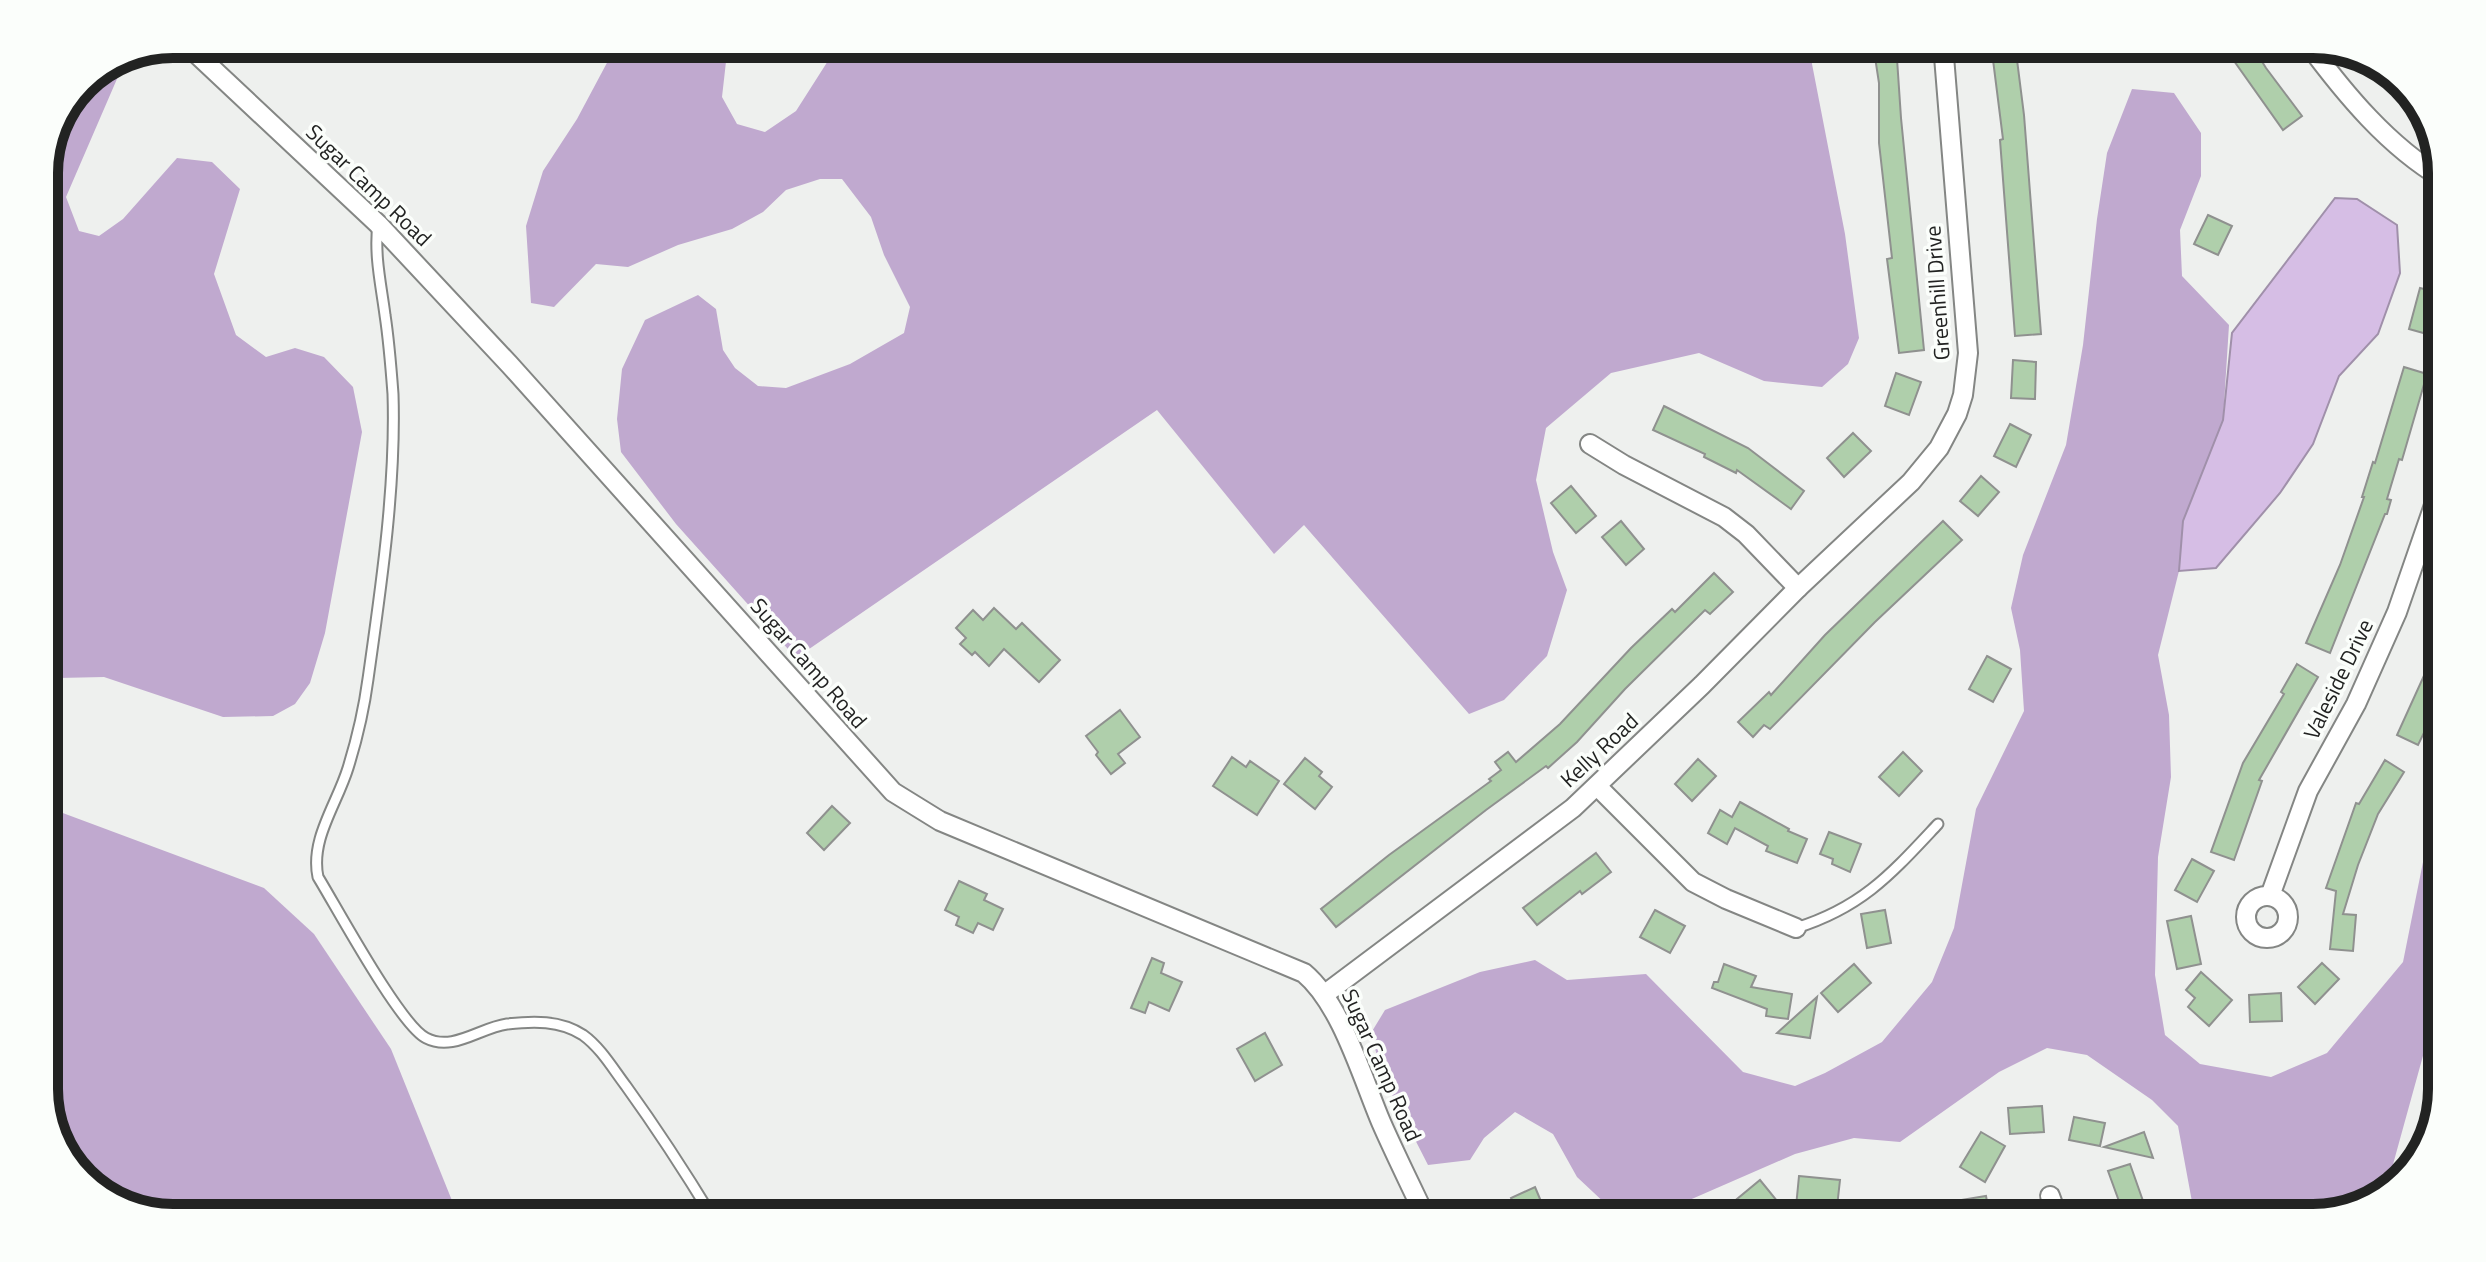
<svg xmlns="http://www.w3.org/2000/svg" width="2486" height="1262" font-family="'Titillium Web',sans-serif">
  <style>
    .forest { fill: #c0a9cf }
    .water { fill: #d6bee5; stroke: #a090aa; stroke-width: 2 }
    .building { fill: #afcfab; stroke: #8f918f; stroke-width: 2 }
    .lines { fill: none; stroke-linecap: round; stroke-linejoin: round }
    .service-casing { stroke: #848684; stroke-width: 13 }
    .minor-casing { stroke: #848684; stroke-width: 22 }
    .service { stroke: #fff; stroke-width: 9 }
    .minor { stroke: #fff; stroke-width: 18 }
    .labels { text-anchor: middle; stroke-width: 7; stroke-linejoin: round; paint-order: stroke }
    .street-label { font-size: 22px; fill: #222322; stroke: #fbfefb }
    .rim { fill: none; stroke: #222322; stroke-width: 10 }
  </style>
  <rect width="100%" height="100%" fill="#eef0ee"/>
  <g class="forest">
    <polygon points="617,44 728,44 722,97 737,124 765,132 796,111 833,53 845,44 1813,44 1812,64 1845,234 1859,338 1848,364 1822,387 1764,381 1699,353 1611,373 1546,428 1536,480 1553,552 1567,590 1547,656 1504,700 1469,714 1304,525 1274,554 1157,410 796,658 676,524 621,452 617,419 622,369 645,320 698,295 716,309 723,350 735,368 758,386 786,388 850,364 904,333 910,307 884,255 871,217 842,179 820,179 786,190 763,212 732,229 678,245 628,267 596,264 554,307 531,303 526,226 543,171 577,119"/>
    <polygon points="123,65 66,197 79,231 99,236 123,219 177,158 212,162 240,189 214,274 236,335 266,357 295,348 324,357 353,387 362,432 325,633 310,683 295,704 273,716 223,717 104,677 58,678 44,682 44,165 82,81"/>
    <polygon points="2132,89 2174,93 2201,133 2201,176 2180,230 2182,276 2229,325 2223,420 2183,521 2179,571 2158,655 2169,715 2171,777 2158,857 2155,975 2165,1035 2200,1064 2271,1077 2327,1053 2403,962 2429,832 2442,814 2442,987 2384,1197 2314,1218 2195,1218 2178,1126 2152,1100 2087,1055 2047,1048 1999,1072 1900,1142 1854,1138 1795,1154 1678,1205 1632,1212 1609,1207 1577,1177 1553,1134 1515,1112 1484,1138 1470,1160 1428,1165 1382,1075 1371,1033 1385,1010 1480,972 1535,960 1567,980 1646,974 1743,1072 1795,1086 1825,1073 1882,1042 1932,982 1954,928 1976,809 2024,711 2020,650 2011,608 2023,555 2066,445 2083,345 2097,219 2107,153"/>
    <polygon points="44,806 264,888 314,934 391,1049 459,1218 173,1218 116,1205 66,1161 44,1098"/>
  </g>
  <polygon class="water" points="2335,198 2357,199 2397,225 2400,273 2378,334 2339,376 2313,444 2280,493 2216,568 2179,571 2183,521 2223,420 2232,333"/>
  <g class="building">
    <polygon points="1873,44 1896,44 1901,118 1924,350 1899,353 1887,259 1892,258 1879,143 1879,83"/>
    <polygon points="1991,44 2015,44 2024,115 2041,334 2015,336 2000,140 2003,139"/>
    <polygon points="2237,44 2251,44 2266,68 2302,116 2283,130 2227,51"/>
    <polygon points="2208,215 2232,226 2218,255 2194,244"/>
    <polygon points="2439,243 2442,244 2442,308 2434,336 2409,329 2420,288 2424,289"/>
    <polygon points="2013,360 2036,362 2035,399 2011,398"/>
    <polygon points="2404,367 2427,374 2402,460 2399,459 2387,499 2391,500 2387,514 2385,514 2330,653 2306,643 2340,565 2364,497 2362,497 2373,462 2375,463"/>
    <polygon points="1896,373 1921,382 1909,415 1885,406"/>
    <polygon points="1664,406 1748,448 1804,491 1791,509 1737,470 1736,473 1704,457 1705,454 1653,430"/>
    <polygon points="2010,424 2031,435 2016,467 1994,456"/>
    <polygon points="1853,433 1871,451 1844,477 1827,458"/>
    <polygon points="1981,476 1999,492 1978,516 1960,501"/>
    <polygon points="1571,486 1596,516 1576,533 1551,503"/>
    <polygon points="1621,521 1644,549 1626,565 1602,537"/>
    <polygon points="1943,521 1962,540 1875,622 1770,729 1764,725 1753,737 1738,722 1769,692 1771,695 1825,635"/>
    <polygon points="1714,573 1733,592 1710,614 1705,610 1625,689 1577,742 1548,768 1546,766 1486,810 1336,927 1321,909 1389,855 1491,781 1489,779 1501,770 1495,762 1508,752 1516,762 1560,724 1631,648 1672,609 1675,612"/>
    <polygon points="994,608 1016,629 1022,623 1060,660 1039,682 1004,649 989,666 975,652 972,655 960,644 966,638 956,628 973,610 983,620"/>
    <polygon points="2442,636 2442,696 2418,745 2397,735"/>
    <polygon points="1987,656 2011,669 1993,702 1969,689"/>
    <polygon points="2297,664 2318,677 2259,780 2262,781 2234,860 2211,852 2243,763 2284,694 2281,692"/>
    <polygon points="1120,710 1140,737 1118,754 1125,763 1111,774 1096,755 1098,752 1086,736"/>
    <polygon points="1903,752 1922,771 1899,796 1879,777"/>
    <polygon points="1232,757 1246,767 1250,761 1279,781 1257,815 1213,786"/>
    <polygon points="1305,758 1322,772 1319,776 1332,787 1315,809 1284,784"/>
    <polygon points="1698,759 1716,776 1692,801 1675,784"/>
    <polygon points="2385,760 2404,772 2378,814 2358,865 2343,914 2356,915 2353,951 2330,949 2336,891 2326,888 2356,803 2359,804"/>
    <polygon points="1740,802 1789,829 1788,831 1807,839 1797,863 1766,851 1768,846 1735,828 1727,844 1708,833 1720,810 1732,817"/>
    <polygon points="832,806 850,823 824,850 807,833"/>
    <polygon points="1829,832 1861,844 1850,872 1832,864 1833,859 1820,854"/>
    <polygon points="1596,853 1611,872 1582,894 1580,891 1537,925 1523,908"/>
    <polygon points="2192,859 2214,871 2197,902 2175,890"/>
    <polygon points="959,881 987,894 984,900 1003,909 993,930 978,923 973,933 956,925 959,917 945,910"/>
    <polygon points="1655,910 1685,926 1670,953 1640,937"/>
    <polygon points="1885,910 1891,943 1867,948 1861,914"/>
    <polygon points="2191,916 2201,964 2177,969 2167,921"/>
    <polygon points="1152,958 1164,963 1161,973 1182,982 1169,1011 1149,1002 1145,1013 1131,1008"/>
    <polygon points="2322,963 2339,979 2315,1004 2298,987"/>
    <polygon points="1724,964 1756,976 1751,987 1792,994 1788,1019 1766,1016 1767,1009 1712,988 1714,982 1718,982"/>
    <polygon points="1854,964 1871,983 1838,1012 1821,993"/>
    <polygon points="2201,972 2232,1000 2209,1026 2188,1007 2195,998 2186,990"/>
    <polygon points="2281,993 2282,1021 2250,1022 2249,995"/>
    <polygon points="1817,997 1810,1038 1777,1033"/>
    <polygon points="1265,1033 1282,1065 1255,1081 1237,1049"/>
    <polygon points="2042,1106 2044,1132 2010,1134 2008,1108"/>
    <polygon points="2074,1117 2105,1123 2100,1146 2069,1140"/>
    <polygon points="1981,1132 2005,1146 1985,1182 1960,1167"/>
    <polygon points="2144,1132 2153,1158 2104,1147"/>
    <polygon points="2130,1164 2149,1218 2119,1218 2115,1206 2120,1204 2108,1171"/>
    <polygon points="1799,1176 1840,1180 1837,1207 1815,1205 1815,1209 1796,1207"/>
    <polygon points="1760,1180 1778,1202 1759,1218 1714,1218"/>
    <polygon points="1535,1187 1548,1218 1520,1218 1511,1198"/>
    <polygon points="1986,1196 1990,1218 1964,1218 1961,1200"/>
  </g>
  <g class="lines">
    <defs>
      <g id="service">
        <path d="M378 224C374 255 381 284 385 315 389 341 391 367 393 394 396 487 381 587 368 679 364 709 357 739 348 768 337 804 310 839 318 877 337 908 400 1025 426 1038 453 1052 479 1028 507 1024 533 1021 560 1020 583 1035 601 1048 613 1069 626 1086 657 1129 685 1172 713 1218"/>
        <path d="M1796 928C1863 907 1892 873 1938 824"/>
      </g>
      <g id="minor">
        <path d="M186 44 378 224 509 364 893 792 940 821 1304 973C1341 1004 1362 1077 1381 1122 1395 1154 1411 1186 1426 1218"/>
        <path d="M2308 44C2345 94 2388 146 2442 178"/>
        <polyline points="1590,444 1624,465 1724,517 1746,534 1798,588"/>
        <polyline points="1597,786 1693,882 1726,899 1796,928"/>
        <circle cx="2267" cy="917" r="21"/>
        <polyline points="2270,896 2308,791 2356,704 2397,612 2442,482"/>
        <polyline points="1325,994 1573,808 1702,685 1798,588 1911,482 1939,448 1957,414 1963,395 1968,353 1943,44"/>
        <polyline points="2050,1196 2058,1218"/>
      </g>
    </defs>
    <use href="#service" class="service-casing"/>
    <use href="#minor" class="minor-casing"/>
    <use href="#service" class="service"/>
    <use href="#minor" class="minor"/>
  </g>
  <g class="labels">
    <g class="street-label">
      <text transform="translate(369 185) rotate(44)" y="8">Sugar Camp Road</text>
      <text transform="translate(1937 293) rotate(-94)" y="8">Greenhill Drive</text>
      <text transform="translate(809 663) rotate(49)" y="8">Sugar Camp Road</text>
      <text transform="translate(2338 679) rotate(-64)" y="8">Valeside Drive</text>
      <text transform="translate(1599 750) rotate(-43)" y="8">Kelly Road</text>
      <text transform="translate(1382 1065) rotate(66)" y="8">Sugar Camp Road</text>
    </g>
  </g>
  <path d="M0 0H2486V1262H0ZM173 58H2313A115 115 0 0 1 2428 173V1089A115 115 0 0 1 2313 1204H173A115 115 0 0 1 58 1089V173A115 115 0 0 1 173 58Z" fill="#fbfefb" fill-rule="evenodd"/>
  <path class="rim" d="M173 58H2313A115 115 0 0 1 2428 173V1089A115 115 0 0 1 2313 1204H173A115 115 0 0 1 58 1089V173A115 115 0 0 1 173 58Z"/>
</svg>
